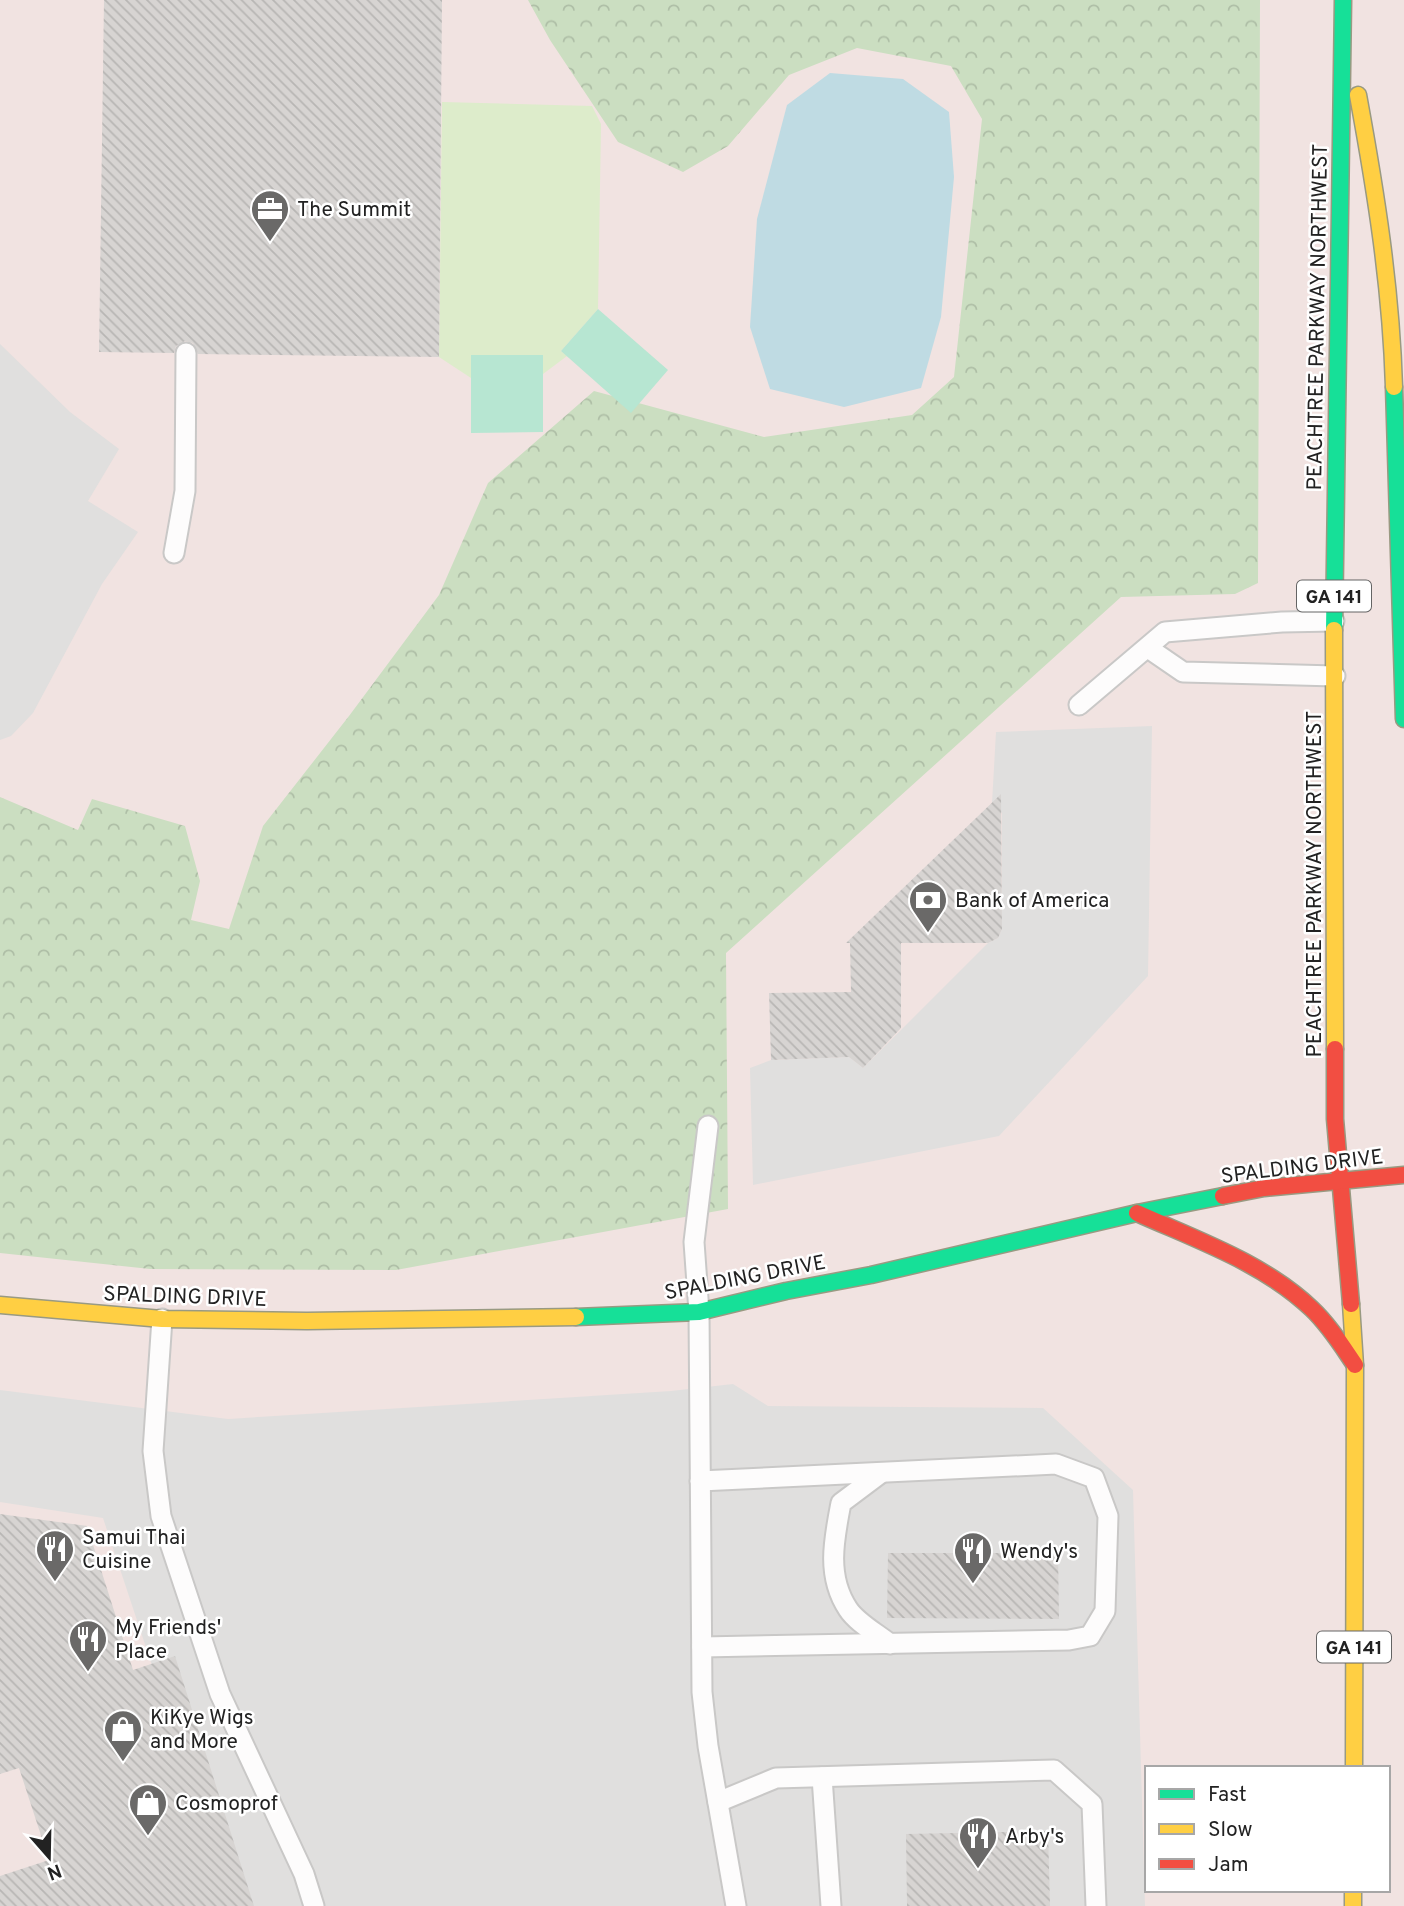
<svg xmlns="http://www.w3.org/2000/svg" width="1404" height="1906" font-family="Overpass,sans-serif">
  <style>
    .commercial { fill: #f1e3e1; fill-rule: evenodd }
    .grass { fill: #ddeccb }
    .forest { fill: url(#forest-crowns) }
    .pitch { fill: #b7e6d2 }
    .parking { fill: #e0dfde }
    .water { fill: #bfdbe3 }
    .building { fill: url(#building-back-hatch) }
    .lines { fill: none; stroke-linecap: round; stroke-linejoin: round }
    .lane-casing { stroke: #c9c8c7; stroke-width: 23 }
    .fast-casing { stroke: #999a82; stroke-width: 19 }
    .slow-casing { stroke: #999a82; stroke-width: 19 }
    .jam-casing { stroke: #999a82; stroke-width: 19 }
    .lane { stroke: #fdfcfc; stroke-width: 19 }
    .fast { stroke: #16e098; stroke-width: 16 }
    .slow { stroke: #ffcf43; stroke-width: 16 }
    .jam { stroke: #f24e42; stroke-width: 16 }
    .labels { text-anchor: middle; stroke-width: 5; stroke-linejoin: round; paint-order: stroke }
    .shield { fill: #fff; stroke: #646464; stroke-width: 2 }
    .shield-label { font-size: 19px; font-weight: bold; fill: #222 }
    .poi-label { font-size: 21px; fill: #222; stroke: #fff; text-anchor: start }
    .street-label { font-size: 21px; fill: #222; stroke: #fff }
  </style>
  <defs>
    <pattern id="forest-crowns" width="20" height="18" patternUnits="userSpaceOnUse" patternTransform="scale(1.75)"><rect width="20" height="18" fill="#cbdec1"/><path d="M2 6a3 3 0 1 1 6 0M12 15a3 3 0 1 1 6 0" fill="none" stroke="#aebea6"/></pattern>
    <pattern id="building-back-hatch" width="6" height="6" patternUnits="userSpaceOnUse" patternTransform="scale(1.75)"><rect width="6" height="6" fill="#d7d4d2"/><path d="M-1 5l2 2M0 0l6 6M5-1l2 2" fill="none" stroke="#b8b6b4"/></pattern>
  </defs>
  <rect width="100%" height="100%" fill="#f0eeeb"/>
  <path class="commercial" d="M0 0H1404V1906H0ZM1147 1768H1388V1890H1147Z"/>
  <polygon class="grass" points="442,102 592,106 601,124 598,309 561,351 567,356 543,374 543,355 471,355 471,378 439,357"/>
  <polygon class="forest" points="528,0 1260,0 1258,583 1235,594 1121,597 726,953 728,1209 396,1270 150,1269 0,1253 0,797 78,830 92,799 185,826 200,881 191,920 229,929 263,826 349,716 439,595 488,483 594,391 764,437 912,415 954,377 982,119 951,66 857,48 789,75 728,146 683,172 618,142 550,40"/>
  <g class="pitch">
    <polygon points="598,309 668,370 631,413 561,351"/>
    <polygon points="471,355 543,355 543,432 471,433"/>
  </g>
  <g class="parking">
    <polygon points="0,344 70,412 119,449 88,501 138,532 102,584 33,713 11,736 0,740"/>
    <polygon points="1152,726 1148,976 999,1136 753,1185 750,1068 771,1060 849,1057 863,1068 988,943 998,938 1002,929 1002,813 992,803 996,732"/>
    <polygon points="733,1384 768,1406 1043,1408 1133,1490 1145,1906 232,1906 103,1518 0,1502 0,1390 228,1419 671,1391"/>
  </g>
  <polygon class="water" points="830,73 903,79 949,112 954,177 948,242 941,317 921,388 844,407 770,389 750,327 757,219 787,105"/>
  <g class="building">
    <polygon points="104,0 442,0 439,357 198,354 193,343 185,341 176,346 174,353 99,352"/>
    <polygon points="1001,794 1002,929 998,938 988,943 901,943 901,1028 863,1068 849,1057 771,1060 769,993 851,992 850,943 846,943"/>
    <polygon points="0,1514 87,1526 133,1670 175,1656 254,1906 0,1906 0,1876 49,1860 19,1768 0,1774"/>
    <polygon points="888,1553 1058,1553 1059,1619 887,1618"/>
    <polygon points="1048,1831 1050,1906 907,1906 906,1834"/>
  </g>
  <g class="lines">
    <defs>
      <g id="lane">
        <polyline points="174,553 185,491 186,353"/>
        <polyline points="1148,648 1183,672 1335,676"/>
        <polyline points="1079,705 1165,632 1282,622 1334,621"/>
        <polyline points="708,1126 694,1242 699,1312 702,1692 708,1746 736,1906"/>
        <polyline points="162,1319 153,1451 161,1516 220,1694 304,1874 314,1906"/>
        <path d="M881 1473 841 1503C834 1539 826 1576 848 1609 857 1623 878 1634 890 1644"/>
        <polyline points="700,1481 1056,1464 1094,1478 1108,1516 1105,1611 1090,1636 1069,1640 702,1647"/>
        <polyline points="822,1777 831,1906"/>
        <polyline points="718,1802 776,1778 1054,1770 1092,1804 1096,1906"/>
      </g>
      <g id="fast">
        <polyline points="1394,387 1404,719"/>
        <polyline points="1334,630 1343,0"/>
        <polyline points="576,1317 699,1312 786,1291 871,1275 1137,1213 1223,1196"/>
      </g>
      <g id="slow">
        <path d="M1358 95C1376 193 1391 287 1394 387"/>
        <polyline points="1334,630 1335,1049"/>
        <polyline points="1351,1304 1355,1365 1354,1768"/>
        <polyline points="0,1305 162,1319 307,1321 576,1317"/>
        <polyline points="1353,1890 1353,1906"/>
      </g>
      <g id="jam">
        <polyline points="1335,1049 1335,1119 1351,1304"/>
        <polyline points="1223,1196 1264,1188 1404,1175"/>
        <path d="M1137 1213C1197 1240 1264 1263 1312 1309 1329 1325 1342 1346 1355 1365"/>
      </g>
    </defs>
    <use href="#lane" class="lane-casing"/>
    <use href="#fast" class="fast-casing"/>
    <use href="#slow" class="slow-casing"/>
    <use href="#jam" class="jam-casing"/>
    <use href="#lane" class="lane"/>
    <use href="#fast" class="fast"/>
    <use href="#slow" class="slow"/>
    <use href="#jam" class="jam"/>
  </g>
  <defs>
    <symbol id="office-pin" viewBox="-11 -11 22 30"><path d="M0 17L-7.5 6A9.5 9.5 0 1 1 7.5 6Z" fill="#6a6968" stroke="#fff"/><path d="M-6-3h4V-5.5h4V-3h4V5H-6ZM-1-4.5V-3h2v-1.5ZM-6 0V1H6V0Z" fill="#fff"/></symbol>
    <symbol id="bank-pin" viewBox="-11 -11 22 30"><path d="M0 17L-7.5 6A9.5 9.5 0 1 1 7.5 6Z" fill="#6a6968" stroke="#fff"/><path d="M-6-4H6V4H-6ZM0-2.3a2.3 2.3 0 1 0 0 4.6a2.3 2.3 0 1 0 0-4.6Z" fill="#fff"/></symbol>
    <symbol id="restaurant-pin" viewBox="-11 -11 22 30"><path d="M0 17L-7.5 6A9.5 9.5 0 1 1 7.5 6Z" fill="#6a6968" stroke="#fff"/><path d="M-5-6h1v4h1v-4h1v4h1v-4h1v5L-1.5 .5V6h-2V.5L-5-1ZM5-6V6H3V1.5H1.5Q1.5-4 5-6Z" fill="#fff"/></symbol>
    <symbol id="shop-pin" viewBox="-11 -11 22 30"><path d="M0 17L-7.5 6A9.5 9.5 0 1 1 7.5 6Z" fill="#6a6968" stroke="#fff"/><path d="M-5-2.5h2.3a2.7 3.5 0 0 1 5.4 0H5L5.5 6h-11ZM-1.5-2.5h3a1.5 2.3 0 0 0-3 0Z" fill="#fff"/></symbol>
  </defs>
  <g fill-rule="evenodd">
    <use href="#office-pin" x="248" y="187" width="44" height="60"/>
    <use href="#bank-pin" x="906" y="878" width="44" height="60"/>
    <use href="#restaurant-pin" x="33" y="1527" width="44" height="60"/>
    <use href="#restaurant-pin" x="951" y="1529" width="44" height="60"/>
    <use href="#restaurant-pin" x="66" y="1617" width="44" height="60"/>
    <use href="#shop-pin" x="101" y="1707" width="44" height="60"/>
    <use href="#shop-pin" x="126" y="1781" width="44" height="60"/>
    <use href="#restaurant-pin" x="956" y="1814" width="44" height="60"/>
  </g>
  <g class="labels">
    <g class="shield">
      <rect x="1297" y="580.5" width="74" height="31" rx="5"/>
      <rect x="1317" y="1631.5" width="74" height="31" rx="5"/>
    </g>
    <g class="shield-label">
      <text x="1334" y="603">GA 141</text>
      <text x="1354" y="1654">GA 141</text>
    </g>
    <g class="poi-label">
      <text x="297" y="216">The Summit</text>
      <text x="955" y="907">Bank of America</text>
      <text x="82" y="1544">Samui Thai<tspan x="82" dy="24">Cuisine</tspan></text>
      <text x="1000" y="1558">Wendy's</text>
      <text x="115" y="1634">My Friends'<tspan x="115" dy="24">Place</tspan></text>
      <text x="150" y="1724">KiKye Wigs<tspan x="150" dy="24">and More</tspan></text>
      <text x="175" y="1810">Cosmoprof</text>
      <text x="1005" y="1843">Arby's</text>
    </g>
    <g class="street-label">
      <text transform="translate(1317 317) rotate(-89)" y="7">PEACHTREE PARKWAY NORTHWEST</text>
      <text transform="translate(1314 884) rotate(-90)" y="7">PEACHTREE PARKWAY NORTHWEST</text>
      <text transform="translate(1302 1166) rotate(-7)" y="7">SPALDING DRIVE</text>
      <text transform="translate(745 1277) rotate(-11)" y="7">SPALDING DRIVE</text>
      <text transform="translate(185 1296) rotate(2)" y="7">SPALDING DRIVE</text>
    </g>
  </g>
  <rect x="1145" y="1766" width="245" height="126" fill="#ffffff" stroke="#a7a7a7" stroke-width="2"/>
  <rect x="1159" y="1789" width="35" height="10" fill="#16e098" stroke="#a7a7a7" stroke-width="2"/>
  <text x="1208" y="1801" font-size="21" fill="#222222">Fast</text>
  <rect x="1159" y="1824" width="35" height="10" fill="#ffcf43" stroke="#a7a7a7" stroke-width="2"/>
  <text x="1208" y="1836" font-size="21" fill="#222222">Slow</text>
  <rect x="1159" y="1859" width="35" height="10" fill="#f24e42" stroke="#a7a7a7" stroke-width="2"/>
  <text x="1208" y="1871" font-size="21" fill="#222222">Jam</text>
  <g transform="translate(49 1857) rotate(160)" stroke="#ffffff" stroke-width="5" paint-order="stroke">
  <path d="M0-5L12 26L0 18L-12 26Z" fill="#222222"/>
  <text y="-10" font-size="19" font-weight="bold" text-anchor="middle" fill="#222222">N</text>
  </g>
</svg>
